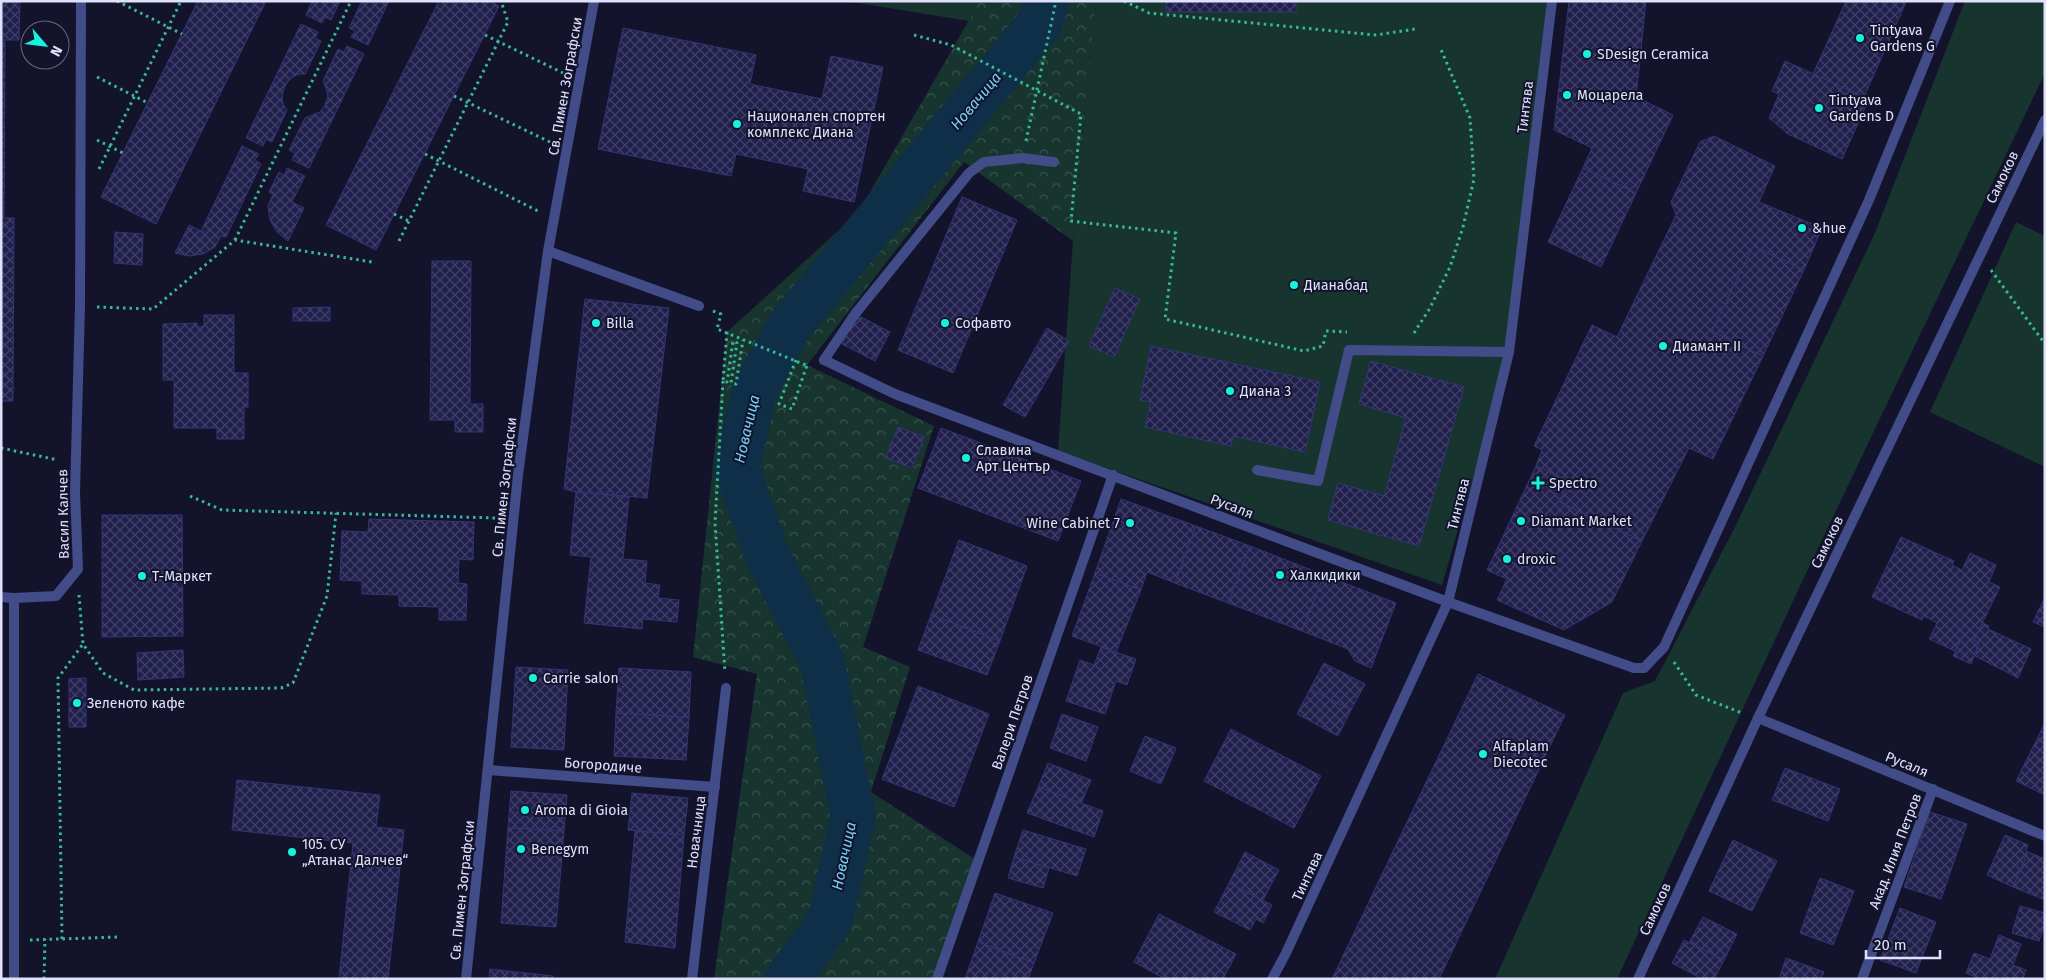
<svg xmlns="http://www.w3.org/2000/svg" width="2046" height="980" font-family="'Fira Sans',sans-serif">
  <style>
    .grass { fill: #17352e }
    .forest { fill: url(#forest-crowns) }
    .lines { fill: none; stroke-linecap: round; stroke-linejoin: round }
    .river { stroke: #0f2f49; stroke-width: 45 }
    .building { fill: url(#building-cross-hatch); stroke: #343476 }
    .path { stroke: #39b898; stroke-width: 3; stroke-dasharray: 2.5 4; stroke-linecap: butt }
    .service { stroke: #414c88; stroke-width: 10 }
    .minor { stroke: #414c88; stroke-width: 10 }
    .poi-dot { fill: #17f2dd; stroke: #13142c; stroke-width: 2 }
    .labels { text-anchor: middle; stroke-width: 4; stroke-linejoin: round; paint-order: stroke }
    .poi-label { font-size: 14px; fill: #e0e2fd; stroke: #13142c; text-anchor: start }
    .street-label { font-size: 14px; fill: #e0e2fd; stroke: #13142c }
    .water-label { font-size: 15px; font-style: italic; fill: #74d4f7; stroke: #13142c }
  </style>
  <defs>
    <pattern id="forest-crowns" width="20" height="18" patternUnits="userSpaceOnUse" patternTransform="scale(1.25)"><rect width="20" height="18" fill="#17352e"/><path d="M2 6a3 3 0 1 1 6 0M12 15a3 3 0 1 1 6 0" fill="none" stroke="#38524d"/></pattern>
    <pattern id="building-cross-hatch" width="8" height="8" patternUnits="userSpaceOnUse" patternTransform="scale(1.25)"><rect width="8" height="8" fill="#21204c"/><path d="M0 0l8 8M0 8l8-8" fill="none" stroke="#414067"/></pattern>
  </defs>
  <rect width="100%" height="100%" fill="#13142c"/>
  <g class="grass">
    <polygon points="846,1 980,1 969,21"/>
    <polygon points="1096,1 1552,1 1509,352 1442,585 1058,451 1073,241"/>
    <polygon points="1965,1 2045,1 2045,73 1800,586 1617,979 1495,979 1623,693 1655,681 1734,529 1875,233"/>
    <polygon points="2016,222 2045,236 2045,467 1930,412"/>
  </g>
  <polygon class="forest" points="980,1 1096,1 1073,241 964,162 807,365 934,426 863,647 910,667 871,792 978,861 937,979 714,979 757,674 693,657 727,332 858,213"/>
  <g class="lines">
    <polyline class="river" points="787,979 830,921 853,816 822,661 766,553 737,468 754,392 790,325 1040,23 1047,1"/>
  </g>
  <g class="building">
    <polygon points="1,1 20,1 19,40 1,40"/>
    <polygon points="198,1 266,1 156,224 101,197"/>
    <polygon points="312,1 340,1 331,20 325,17 322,23 306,15"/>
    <polygon points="362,1 389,1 368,45 351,37 355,31 349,28"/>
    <polygon points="439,1 490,1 499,6 376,250 326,225"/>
    <rect x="1166" y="1" width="130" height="11"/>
    <polygon points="1569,1 1646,1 1636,97 1673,115 1636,193 1583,168 1592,148 1554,130"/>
    <polygon points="1846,1 1906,2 1864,97 1813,74"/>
    <polygon points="301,24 318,32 315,38 321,41 305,74 298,74 290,79 285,86 282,95 283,104 287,110 272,142 266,139 263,146 246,138"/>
    <polygon points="623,28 756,55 750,84 822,99 831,56 883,67 854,202 803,191 808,169 736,154 731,176 598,149"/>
    <polygon points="1,40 5,40 4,218 14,218 13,401 1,401"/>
    <polygon points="347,46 364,54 309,168 292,160 295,153 289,150 305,118 320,112 325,105 328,96 326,88 323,81 338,49 344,52"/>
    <polygon points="1785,61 1869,99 1842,159 1788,134 1769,118 1779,94 1772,91"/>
    <polygon points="1714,136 1775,166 1759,202 1822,228 1804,270 1753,246 1712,331 1763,356 1713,459 1689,448 1642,541 1559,502 1569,481 1536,466 1542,450 1534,446 1592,325 1617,337 1676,215 1671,202 1700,142"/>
    <polygon points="242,146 259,154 255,160 261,164 226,237 221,236 215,247 203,254 189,256 175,253 189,225 201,231"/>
    <polygon points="287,168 305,176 292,202 304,208 288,241 277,232 270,220 268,206 273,194 269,192 279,172 285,175"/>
    <polygon points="1583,168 1636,193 1601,267 1548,242"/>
    <polygon points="962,197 1017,220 953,373 898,350"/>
    <polygon points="115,232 143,234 142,265 114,263"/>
    <polygon points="1753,246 1804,270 1763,356 1712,331"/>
    <polygon points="432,261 471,261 470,404 483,404 483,432 455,432 455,420 430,420"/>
    <polygon points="1115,288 1140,299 1114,357 1089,346"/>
    <polygon points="585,299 669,308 647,498 576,492 564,489"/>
    <polygon points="330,307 330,321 293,321 293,308"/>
    <polygon points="204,315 234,315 234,373 248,373 248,407 244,407 244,439 217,439 217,428 174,428 174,380 163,380 163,324 197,323 197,327 204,326"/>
    <polygon points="857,315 890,332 875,361 842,344"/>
    <polygon points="1047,328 1069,341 1025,417 1003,405"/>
    <polygon points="1151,346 1320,382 1305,452 1233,436 1231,446 1145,427 1151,402 1140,400"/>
    <polygon points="1371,361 1464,387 1419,546 1328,520 1338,483 1384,496 1406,418 1359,404"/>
    <polygon points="898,427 924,437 912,468 886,458"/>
    <polygon points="941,428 1081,481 1058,541 918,488"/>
    <polygon points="1536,466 1569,481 1559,502 1642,541 1612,602 1564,630 1497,600 1507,579 1487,570"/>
    <polygon points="576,492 629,497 623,559 647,561 645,583 660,585 658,598 679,600 677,622 643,619 642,629 584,623 591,557 570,555"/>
    <polygon points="1121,499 1196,526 1175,583 1147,572 1141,590 1095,573"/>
    <polygon points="102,515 182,515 183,636 102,637"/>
    <polygon points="369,519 474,522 473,560 459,559 458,583 467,584 466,620 439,620 439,607 399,606 399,595 362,594 362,581 340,580 342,531 368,532"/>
    <polygon points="1196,526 1250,546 1228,603 1175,583"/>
    <polygon points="1901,537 1954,561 1952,565 1962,570 1970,553 1996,565 1989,582 2000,587 1974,640 1963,635 1955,651 1929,639 1937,623 1924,616 1922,620 1872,597"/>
    <polygon points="959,540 1027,566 1000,641 931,615"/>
    <polygon points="1250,546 1324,575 1302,631 1228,603"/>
    <polygon points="1095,573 1141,590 1116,652 1072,636"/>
    <polygon points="1324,575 1396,603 1371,668 1355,661 1348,649 1302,631"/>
    <polygon points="2045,597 2045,627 2033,622"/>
    <polygon points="931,615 1000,641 987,675 918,650"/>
    <polygon points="1983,623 1989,626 1988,629 2031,649 2018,678 1975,656 1979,643 1974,640"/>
    <polygon points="1963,635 1979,643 1971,664 1953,656"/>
    <polygon points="1101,647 1136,659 1127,685 1116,681 1105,714 1066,701 1080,660 1094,665"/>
    <polygon points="183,650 184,677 138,680 137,653"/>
    <polygon points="1324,663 1365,684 1351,710 1310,689"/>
    <polygon points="516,667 568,670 564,750 511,747"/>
    <polygon points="619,668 691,672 689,717 616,713"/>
    <polygon points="1478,674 1565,715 1439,979 1332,979"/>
    <polygon points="86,678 86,727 69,727 69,679"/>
    <polygon points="918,686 989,714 954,807 882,779"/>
    <polygon points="1310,689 1351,710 1338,736 1297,714"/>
    <polygon points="616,713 689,717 686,760 614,756"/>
    <polygon points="1062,714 1098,727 1086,761 1050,748"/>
    <polygon points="2045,723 2045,795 2016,781"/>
    <polygon points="1231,729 1321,776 1294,828 1204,781"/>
    <polygon points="1145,736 1176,748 1161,784 1130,771"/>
    <polygon points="1048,763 1091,780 1081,804 1038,787"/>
    <polygon points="1785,768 1840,789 1828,821 1772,800"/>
    <polygon points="237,780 380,795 376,827 404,830 388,979 339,979 353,843 232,830"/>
    <polygon points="1038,787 1103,811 1094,837 1027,813"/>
    <polygon points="511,791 567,795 564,831 508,828"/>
    <polygon points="632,793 688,798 684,835 628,830"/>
    <polygon points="1930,812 1967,824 1941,899 1904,887"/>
    <polygon points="508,828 564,831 556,927 501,923"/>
    <polygon points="1023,830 1086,849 1077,876 1014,857"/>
    <polygon points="635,831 684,835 675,948 625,942"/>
    <polygon points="2005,835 2028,845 2026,850 2028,852 2013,887 1987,875"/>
    <polygon points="1733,840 1777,861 1752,911 1709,891"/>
    <polygon points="1245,852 1279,870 1263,900 1229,883"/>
    <polygon points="2028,852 2045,859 2045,900 2013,887"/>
    <polygon points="1014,857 1049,868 1043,888 1008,878"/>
    <polygon points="1820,878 1854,891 1833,945 1800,933"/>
    <polygon points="1229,883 1272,905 1263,923 1256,919 1250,930 1214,912"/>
    <polygon points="995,893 1053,913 1034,963 978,942"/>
    <polygon points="2020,906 2045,913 2045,923 2039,941 2012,933"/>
    <polygon points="1900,908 1936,922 1916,973 1880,960"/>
    <polygon points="1159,914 1236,954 1223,979 1165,979 1134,962"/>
    <polygon points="1703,917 1737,934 1724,960 1689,943"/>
    <polygon points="1999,935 2021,944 2013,965 2026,970 2023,979 1980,979 1966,973 1974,953 1990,959"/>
    <polygon points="1684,940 1724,960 1714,979 1702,979 1672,963"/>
    <polygon points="978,942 1034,963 1028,979 965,979"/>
    <polygon points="1786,958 1824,972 1821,979 1779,979"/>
    <polygon points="490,969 553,976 553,979 489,979"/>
  </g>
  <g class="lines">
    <g class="path">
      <polyline points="117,1 182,34"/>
      <polyline points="1124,1 1149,13 1376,35 1415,29"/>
      <polyline points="485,35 563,73"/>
      <polyline points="914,35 951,45 1081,114 1071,221 1176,233 1165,319 1304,351 1323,346 1326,331 1347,332"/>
      <polyline points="97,77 148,103"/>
      <polyline points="454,96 550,142"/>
      <polyline points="97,140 123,153"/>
      <polyline points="1026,141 1056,1"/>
      <polyline points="425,154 538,211"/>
      <polyline points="99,169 181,1"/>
      <polyline points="394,214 409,221"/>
      <polyline points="235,240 351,1"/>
      <polyline points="399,241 508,22 501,1"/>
      <polyline points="1991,270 2045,344"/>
      <polyline points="97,307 153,309 235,240 372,262"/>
      <polyline points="713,311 721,314 717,329 808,366"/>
      <polyline points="727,332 723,381 727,382 733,341 737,343 731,383 736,384 743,340"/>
      <polyline points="1414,333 1430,308 1450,267 1463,227 1474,179 1470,118 1440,47"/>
      <polyline points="796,360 779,404 792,409 807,365"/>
      <polyline points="723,381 715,523 725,672"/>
      <polyline points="1,448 58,460"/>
      <polyline points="190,496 222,510 496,518"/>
      <polyline points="79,595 83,644 103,673 134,690 281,688 293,683 327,596 336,513"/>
      <polyline points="1674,662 1696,695 1742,713"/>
      <polyline points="62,939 58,678 83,644"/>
      <polyline points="30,940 119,937"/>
      <polyline points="44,979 45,939"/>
    </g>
    <g class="service">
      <polyline points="548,251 699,306"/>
      <polyline points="824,360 855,314 969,173 984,162 1022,158 1054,162"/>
      <polyline points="1257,470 1318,481 1349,350 1509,352"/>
    </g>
    <g class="minor">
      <polyline points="824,360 895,394 1448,602 1634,668 1644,668 1664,647 1869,200 1950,1"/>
      <polyline points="1,597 14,598 56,596 78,569 75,492 80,306 81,1"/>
      <polyline points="1758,718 2045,836"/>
      <polyline points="488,770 715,787"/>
      <polyline points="14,979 14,598"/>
      <polyline points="466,979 518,475 548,251 594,1"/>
      <polyline points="692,979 726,688"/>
      <polyline points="937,979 1113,475"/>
      <polyline points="1272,979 1286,953 1448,602 1509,352 1552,1"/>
      <polyline points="1638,979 1758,718 2045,120"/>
      <polyline points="1862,979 1933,789"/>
    </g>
  </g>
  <g class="poi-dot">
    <circle cx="1860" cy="38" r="5"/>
    <circle cx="1587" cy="54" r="5"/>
    <circle cx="1567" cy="95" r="5"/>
    <circle cx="1819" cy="108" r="5"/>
    <circle cx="737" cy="124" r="5"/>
    <circle cx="1802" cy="228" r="5"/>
    <circle cx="1294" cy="285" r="5"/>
    <circle cx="596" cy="323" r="5"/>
    <circle cx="945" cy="323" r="5"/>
    <circle cx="1663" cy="346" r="5"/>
    <circle cx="1230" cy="391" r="5"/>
    <circle cx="966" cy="458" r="5"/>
    <path d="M1535.5 475.5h5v5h5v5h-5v5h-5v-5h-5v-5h5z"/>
    <circle cx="1521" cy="521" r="5"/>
    <circle cx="1130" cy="523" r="5"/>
    <circle cx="1507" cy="559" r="5"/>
    <circle cx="1280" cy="575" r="5"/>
    <circle cx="142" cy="576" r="5"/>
    <circle cx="533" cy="678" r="5"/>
    <circle cx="77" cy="703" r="5"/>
    <circle cx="1483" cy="754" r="5"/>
    <circle cx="525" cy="810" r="5"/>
    <circle cx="521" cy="849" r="5"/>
    <circle cx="292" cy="852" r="5"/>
  </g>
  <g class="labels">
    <g class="poi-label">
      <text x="1870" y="35">Tintyava<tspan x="1870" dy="16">Gardens G</tspan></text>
      <text x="1597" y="59">SDesign Ceramica</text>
      <text x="1577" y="100">Моцарела</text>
      <text x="1829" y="105">Tintyava<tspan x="1829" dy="16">Gardens D</tspan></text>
      <text x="747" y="121">Национален спортен<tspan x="747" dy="16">комплекс Диана</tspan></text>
      <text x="1812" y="233">&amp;hue</text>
      <text x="1304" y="290">Дианабад</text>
      <text x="606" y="328">Billa</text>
      <text x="955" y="328">Софавто</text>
      <text x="1673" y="351">Диамант II</text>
      <text x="1240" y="396">Диана 3</text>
      <text x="976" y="455">Славина<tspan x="976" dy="16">Арт Център</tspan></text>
      <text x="1549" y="488">Spectro</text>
      <text x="1531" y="526">Diamant Market</text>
      <text x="1120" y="528" text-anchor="end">Wine Cabinet 7</text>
      <text x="1517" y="564">droxic</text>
      <text x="1290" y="580">Халкидики</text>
      <text x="152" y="581">Т-Маркет</text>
      <text x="543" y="683">Carrie salon</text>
      <text x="87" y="708">Зеленото кафе</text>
      <text x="1493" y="751">Alfaplam<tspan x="1493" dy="16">Diecotec</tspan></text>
      <text x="535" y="815">Aroma di Gioia</text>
      <text x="302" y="849">105. СУ<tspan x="302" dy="16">„Атанас Далчев“</tspan></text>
      <text x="531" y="854">Benegym</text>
    </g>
    <g class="street-label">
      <text transform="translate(565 86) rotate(-80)" y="5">Св. Пимен Зографски</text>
      <text transform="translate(1525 107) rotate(-83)" y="5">Тинтява</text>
      <text transform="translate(2002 177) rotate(-64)" y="5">Самоков</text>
      <text transform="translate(504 487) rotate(-84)" y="5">Св. Пимен Зографски</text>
      <text transform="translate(1458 504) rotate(-76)" y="5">Тинтява</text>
      <text transform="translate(1232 506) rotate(21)" y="5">Русаля</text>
      <text transform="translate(63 514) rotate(-91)" y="5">Васил Калчев</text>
      <text transform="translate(1827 542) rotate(-64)" y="5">Самоков</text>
      <text transform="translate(1012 722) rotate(-71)" y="5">Валери Петров</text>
      <text transform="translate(1907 764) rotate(22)" y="5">Русаля</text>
      <text transform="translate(603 765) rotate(4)" y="5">Богородиче</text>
      <text transform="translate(696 832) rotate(-83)" y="5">Новачница</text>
      <text transform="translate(1895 851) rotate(-69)" y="5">Акад. Илия Петров</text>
      <text transform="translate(1307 876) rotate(-65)" y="5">Тинтява</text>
      <text transform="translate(462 890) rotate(-84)" y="5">Св. Пимен Зографски</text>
      <text transform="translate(1655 909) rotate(-65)" y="5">Самоков</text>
    </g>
    <g class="water-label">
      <text transform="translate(976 101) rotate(-50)" y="5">Новачица</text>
      <text transform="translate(747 429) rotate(-77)" y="5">Новачица</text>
      <text transform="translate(844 856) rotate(-78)" y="5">Новачица</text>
    </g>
  </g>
  <rect width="2046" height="980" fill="none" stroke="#e0e2fd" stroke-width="5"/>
  <g transform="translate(45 45) rotate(118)"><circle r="24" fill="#13142c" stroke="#656680"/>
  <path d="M0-4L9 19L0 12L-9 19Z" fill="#17f2dd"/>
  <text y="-8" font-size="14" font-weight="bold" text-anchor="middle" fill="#e0e2fd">N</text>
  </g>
  <path d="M1866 950v8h74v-8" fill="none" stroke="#e0e2fd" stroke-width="2.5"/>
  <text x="1874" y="950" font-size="15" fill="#e0e2fd" stroke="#13142c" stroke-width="4" paint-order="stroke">20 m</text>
</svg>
